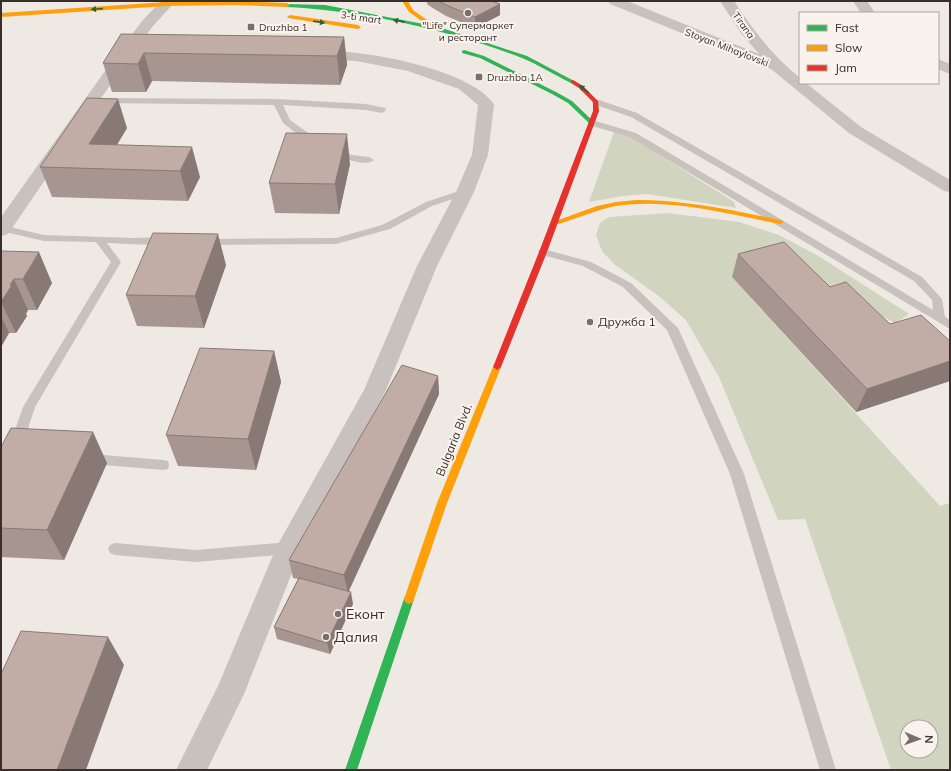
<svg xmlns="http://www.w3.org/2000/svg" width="951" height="771" font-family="Mulish,sans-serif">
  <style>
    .green { fill: #d1d4bf; fill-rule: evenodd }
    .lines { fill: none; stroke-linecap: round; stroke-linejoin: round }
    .lane { fill: #c8c1bd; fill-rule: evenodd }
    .street { fill: #c8c1bd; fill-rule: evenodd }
    .fast { fill: #30b455; fill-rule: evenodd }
    .slow { fill: #ff9f0a; fill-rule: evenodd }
    .jam { fill: #e5322d; fill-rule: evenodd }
    .wall { fill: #a7958f }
    .shaded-wall { fill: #887974 }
    .building { fill: #c2ada6; stroke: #887974 }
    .oneway { fill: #365d3a }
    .poi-dot { fill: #796f6c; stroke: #faf3ed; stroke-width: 1.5 }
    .labels { text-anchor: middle; stroke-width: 4; stroke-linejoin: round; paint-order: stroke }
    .far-street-label { font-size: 10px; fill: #392e2b; stroke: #faf3ed }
    .far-poi-label { font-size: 10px; fill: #392e2b; stroke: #faf3ed; text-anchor: start }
    .poi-label { font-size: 12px; fill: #392e2b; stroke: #faf3ed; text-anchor: start }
    .street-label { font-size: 12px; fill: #392e2b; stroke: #faf3ed }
    .near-poi-label { font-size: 14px; fill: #392e2b; stroke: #faf3ed; text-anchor: start }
  </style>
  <rect width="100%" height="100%" fill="#efe9e4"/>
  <g class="green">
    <polygon points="614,132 627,134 734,202 736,208 647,194 623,196 589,202"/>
    <path d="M668 213 739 222 779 235 820 257 909 314 895 323 784 263 732 277 940 506 950 503V770H891L805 519 778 520 719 377 686 320 660 297 614 264 602 251 596 235 600 223 609 217ZM907 727H931V751H907Z"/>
  </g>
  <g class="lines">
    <g class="lane">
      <polygon points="103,98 277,99 366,104 385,108 386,110 382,113 366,110 283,105 290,120 318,140 319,142 315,145 305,140 283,123 274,105 100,103 99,101"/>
      <polygon points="596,99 637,113 922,277 942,299 945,317 950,320 950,329 630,137 589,125 588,123 589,121 592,120 636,133 933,310 932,300 914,281 631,117 593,104 592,102"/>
      <path d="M335 148 352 155 369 157 374 160C365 168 341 157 332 153L330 151Z"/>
      <polygon points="465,189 468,190 470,192 468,194 432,206 390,229 336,244 204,245 199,242 204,239 336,238 382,225 426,202"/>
      <path d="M1 225 44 235 134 238 165 237 170 240C163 248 118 243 107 243L121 262 35 407 17 462 6 477 1 478V463L6 456 23 407 111 262 96 242 44 241 1 231Z"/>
      <polygon points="543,249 591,262 631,283 678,328 744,474 836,770 820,770 730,474 667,330 623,287 583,266 539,254 538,252 539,250"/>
      <polygon points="91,454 163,460 168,461 169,465 168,469 163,470 91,464 86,463 85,459 86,455"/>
      <polygon points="289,542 294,544 296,548 294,552 289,554 196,562 115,555 110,553 108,549 110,545 115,543 196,550"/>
    </g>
    <g class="street">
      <polygon points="161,1 170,1 173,4 153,26 130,56 8,234 1,236 1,217 120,50 143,20"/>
      <path d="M608 1H627L759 54 741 33 720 1H734C753 30 773 56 800 78V83H806L861 127 950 180V192L944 191 849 133 771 69 610 4Z"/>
      <polygon points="853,1 867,1 875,13 861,13"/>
      <path d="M317 52C330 52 344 51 357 53 393 57 472 73 494 104L488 155 474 192 437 266 386 390 301 550 244 694 207 770H176L218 686 276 548 364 390 417 266 456 192 472 155 478 105 459 89 408 71 356 61 312 59 310 56 312 53Z"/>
      <polygon points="938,59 950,64 950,74 938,69"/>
    </g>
    <g class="fast">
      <path d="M285 4 325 5 439 27 527 56 576 82 571 83C555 75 539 65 522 58 450 30 364 11 287 7L284 5Z"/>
      <polygon points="464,50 484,56 556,92 572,101 595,123 590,124 568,103 552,94 480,58 462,53 462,51"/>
      <polygon points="409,594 413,596 414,599 357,770 345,770 404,599 405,596"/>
    </g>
    <g class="slow">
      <polygon points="234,1 287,3 290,5 287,7 234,5 166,6 1,17 1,13 166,2"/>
      <polygon points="402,1 408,1 413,10 434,25 434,27 430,27 409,12"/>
      <polygon points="290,15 358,25 361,27 358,29 288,18 287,17"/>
      <path d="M636 200C685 200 732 210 780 220L784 222 780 224C727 214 670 198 616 206 594 210 575 220 554 225L550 223 597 206 616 202Z"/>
      <polygon points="497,364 501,367 447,503 414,599 413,602 409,604 405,602 404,599 437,503 493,367"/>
    </g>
    <polygon class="jam" points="573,80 583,86 598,101 599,111 547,252 501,367 497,370 493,367 539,252 593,111 593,102 579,88 571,83 571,81"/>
  </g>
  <g class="wall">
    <polygon points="426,1 492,1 500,4 500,15 475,28 446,16 428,5"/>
    <polygon points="121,34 344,37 347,65 340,85 152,81 146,92 112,92 103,63"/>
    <polygon points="127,128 117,145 200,177 188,201 52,197 40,167"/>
    <polygon points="350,164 339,214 275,213 269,183"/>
    <polygon points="1,251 52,283 37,310 28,310 26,314 27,316 16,333 9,333 1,347"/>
    <polygon points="738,254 830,287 890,324 950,341 950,381 856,412 732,277"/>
    <polygon points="226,265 204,328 137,326 126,295"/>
    <polygon points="274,351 281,382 256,470 178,466 166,435"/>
    <polygon points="438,376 439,394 348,591 353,604 330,654 277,639 274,627 298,579 293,578 289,560"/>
    <polygon points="1,447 107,463 64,560 1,557"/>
  </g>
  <g class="shaded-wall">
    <polygon points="500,4 500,15 475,28 475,17"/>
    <polygon points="344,37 347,65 340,85 337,56"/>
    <polygon points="144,53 152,81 146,92 138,64"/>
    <polygon points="118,99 127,128 102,169 89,144"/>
    <polygon points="347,134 350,164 339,214 335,184"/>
    <polygon points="192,147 200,177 188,201 180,171"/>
    <polygon points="218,234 226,265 204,328 195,296"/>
    <polygon points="39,252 52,283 37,310 23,279"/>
    <polygon points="14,279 28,310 26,314 27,316 16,333 1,302"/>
    <polygon points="1,316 9,333 1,347"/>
    <polygon points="274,351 281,382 256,470 248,439"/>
    <polygon points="950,361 950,381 856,412 867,389"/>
    <polygon points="438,376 439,394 348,593 344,575"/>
    <polygon points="93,432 107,463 64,560 47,530"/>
    <polygon points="351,592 353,604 330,654 327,643"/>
    <polygon points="108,637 124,665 86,770 57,770"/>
  </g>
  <g class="building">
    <polygon points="439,1 492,1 500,4 475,17 446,5"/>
    <polygon points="121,34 344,37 337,56 144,53 138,64 103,63"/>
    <polygon points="87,98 118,99 89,144 192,147 180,171 40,167"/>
    <polygon points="286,133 347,134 335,184 269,183"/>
    <polygon points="153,233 218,234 195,296 126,295"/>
    <polygon points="784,242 830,287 846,282 890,324 921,315 950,341 950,361 867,389 738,254"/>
    <polygon points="1,251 39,252 23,279 14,279 10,285 12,285 1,302"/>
    <polygon points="200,348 274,351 248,439 166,435"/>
    <polygon points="402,365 438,376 344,575 289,560"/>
    <polygon points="11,428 93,432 47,530 1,528 1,447"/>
    <polygon points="299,578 351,592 327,643 274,627"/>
    <polygon points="21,631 108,637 57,770 1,770 1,674"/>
  </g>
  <defs><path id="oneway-solid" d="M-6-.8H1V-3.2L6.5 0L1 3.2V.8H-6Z"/></defs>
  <g class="oneway">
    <use href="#oneway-solid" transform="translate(97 9) rotate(176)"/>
    <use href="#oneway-solid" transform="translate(399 21) rotate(-169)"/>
    <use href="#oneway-solid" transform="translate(319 22) rotate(8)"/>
    <use href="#oneway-solid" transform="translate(584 89) rotate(-141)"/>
  </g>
  <g class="poi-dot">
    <circle cx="468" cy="13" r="4"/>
    <rect x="247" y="23" width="8" height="8" rx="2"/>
    <rect x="475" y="73" width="8" height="8" rx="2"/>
    <circle cx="590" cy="322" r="4"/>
    <circle cx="338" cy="614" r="4"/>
    <circle cx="326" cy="637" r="4"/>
  </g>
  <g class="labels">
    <g class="far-street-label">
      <text transform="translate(361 17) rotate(8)" y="4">3-ti mart</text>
      <text transform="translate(744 25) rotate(54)" y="4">Tirana</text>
      <text transform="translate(727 47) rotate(21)" y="4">Stoyan Mihaylovski</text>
    </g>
    <g class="far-poi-label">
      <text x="468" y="29" text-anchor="middle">"Life" Супермаркет<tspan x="468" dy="12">и ресторант</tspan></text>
      <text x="259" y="31">Druzhba 1</text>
      <text x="487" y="81">Druzhba 1A</text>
    </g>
    <g class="poi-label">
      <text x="598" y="326">Дружба 1</text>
    </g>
    <g class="street-label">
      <text transform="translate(454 440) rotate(-68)" y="4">Bulgaria Blvd.</text>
    </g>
    <g class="near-poi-label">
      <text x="346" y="619">Еконт</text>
      <text x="334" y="642">Далия</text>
    </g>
  </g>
  <rect width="951" height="771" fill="none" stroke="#392e2b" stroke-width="4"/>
  <rect x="799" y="12" width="140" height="72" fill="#faf3ed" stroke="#ada49f"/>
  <rect x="807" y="25" width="20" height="6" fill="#30b455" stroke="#ada49f"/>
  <text x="835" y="32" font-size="12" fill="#392e2b">Fast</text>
  <rect x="807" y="45" width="20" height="6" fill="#ff9f0a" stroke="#ada49f"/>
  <text x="835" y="52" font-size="12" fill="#392e2b">Slow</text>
  <rect x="807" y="65" width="20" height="6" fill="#e5322d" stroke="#ada49f"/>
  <text x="835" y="72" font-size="12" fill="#392e2b">Jam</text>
  <g transform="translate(919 739) rotate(92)"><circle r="19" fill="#faf3ed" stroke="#ada49f"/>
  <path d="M0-3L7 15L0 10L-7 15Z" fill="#796f6c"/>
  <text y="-6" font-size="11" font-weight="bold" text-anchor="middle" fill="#392e2b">N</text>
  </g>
</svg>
